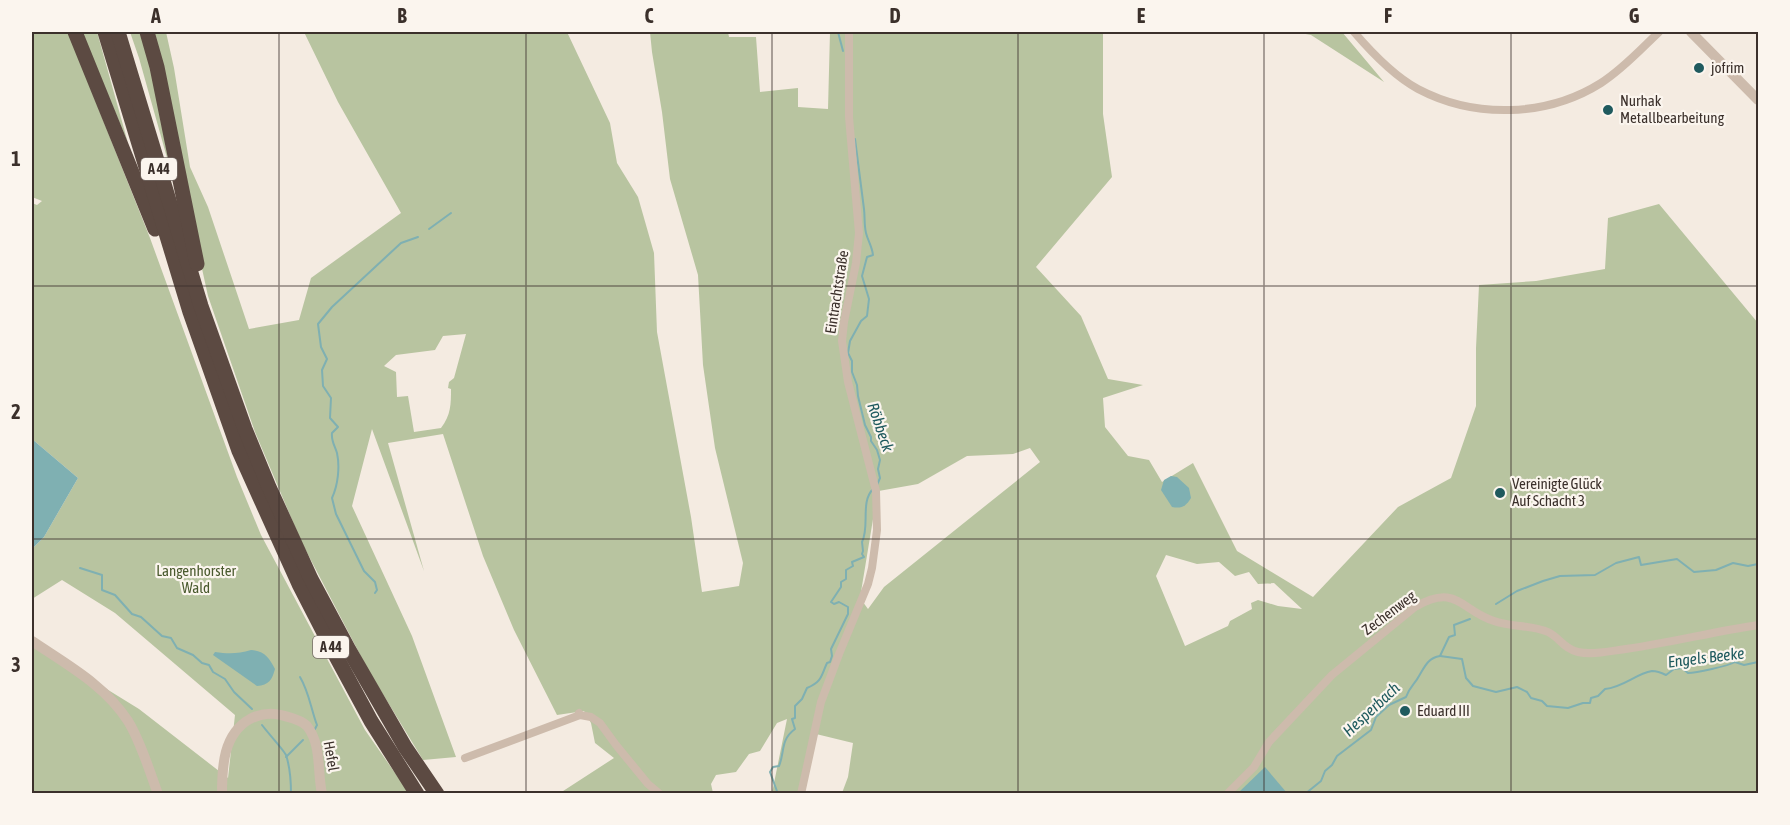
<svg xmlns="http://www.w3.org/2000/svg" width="1790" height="825" font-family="'Asap Condensed',sans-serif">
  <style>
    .green { fill: #b8c4a0; fill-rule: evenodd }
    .water { fill: #7fb0b2 }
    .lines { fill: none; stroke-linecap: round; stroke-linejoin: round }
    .stream { stroke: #7fb0b2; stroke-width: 2 }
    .minor { stroke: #cdbbac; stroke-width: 8 }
    .tertiary { stroke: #cdbbac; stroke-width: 10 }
    .motorway { stroke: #5c4a42; stroke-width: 15 }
    .grid { fill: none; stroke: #3b302b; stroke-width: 1.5; stroke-opacity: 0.55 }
    .poi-dot { fill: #1f5a5e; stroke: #fbf5ee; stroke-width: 2 }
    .labels { text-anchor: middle; stroke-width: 4.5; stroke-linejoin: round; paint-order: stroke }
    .shield { fill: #fbf5ee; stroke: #756b66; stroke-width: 1.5 }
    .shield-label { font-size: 14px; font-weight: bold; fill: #3b302b }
    .poi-label { font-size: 15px; fill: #3b302b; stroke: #fbf5ee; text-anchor: start }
    .street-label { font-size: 15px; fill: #3b302b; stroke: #fbf5ee }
    .park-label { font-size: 15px; fill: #4a5a2e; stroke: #fbf5ee }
    .water-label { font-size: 16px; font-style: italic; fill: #1f5a5e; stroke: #fbf5ee }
    .neatline { fill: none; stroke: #3b302b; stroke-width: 2 }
    .grid-label { font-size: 20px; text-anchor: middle; font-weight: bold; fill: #3b302b }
  </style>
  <rect width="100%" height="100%" fill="#f4ebe1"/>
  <g class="green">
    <polygon points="32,32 68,32 150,238 237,477 261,535 365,730 409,793 32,793 32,643 139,709 228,778 235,715 115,613 62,580 32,599 32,549 44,537 78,478 32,439 32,203 37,205 42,201 32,197"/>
    <polygon points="82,32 97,32 128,143"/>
    <polygon points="130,32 143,32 155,80 169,165 139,58"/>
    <path d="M150 32H166L174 68 190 167 208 207 249 329 299 320 311 278 401 213 338 102 304 32H567L610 123 617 163 638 197 654 253 657 332 691 517 702 592 739 586 743 563 715 448 703 365 698 275 670 179 662 112 652 52 650 32H728L729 37H756L760 92 798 88V107L828 109 830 32H1103V114L1112 177 1036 267 1081 316 1108 379 1143 385 1103 398 1105 427 1128 456 1149 460 1162 482 1193 463 1237 551 1313 597 1398 507 1451 478 1476 406V348L1479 285 1536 281 1605 269 1608 218 1659 204 1758 323V793H842L848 777 853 743 812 733 798 793H772L787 719 777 723 760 751 749 754 736 772 716 775 711 784 713 793H560L614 758 595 743 591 723 584 711 557 715 514 630 483 556 443 434 388 443 424 571 372 429 352 506 412 636 456 757 423 760 367 668 301 541 255 432 208 296ZM466 334 454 378 449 382 448 388 451 389C451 404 451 415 441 428L414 432 408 396 397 397 396 372 384 366 396 355 435 350 443 336ZM1030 448 1040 462 884 587 868 609 860 598 875 507 873 492 918 484 967 456 1013 454ZM1166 555 1197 564 1219 562 1235 576 1249 572 1258 584 1274 583 1302 609 1278 606 1258 600 1251 603 1252 609 1230 621 1228 626 1185 646 1156 576Z"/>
    <polygon points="1295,32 1342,32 1384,82 1311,35"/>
  </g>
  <g class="water">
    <polygon points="32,439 78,478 44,537 32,549"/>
    <path d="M1171 476 1177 477 1189 488 1191 498C1186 506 1182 509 1172 507L1161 490 1164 480Z"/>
    <path d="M251 650C265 651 269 658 275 669 272 680 269 685 257 686L213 655 215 652C228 654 238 654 251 650Z"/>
    <polygon points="1265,767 1287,793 1238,793"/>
  </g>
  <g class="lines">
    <g class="stream">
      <polyline points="838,32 843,51"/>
      <path d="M855 139C858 163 861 186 864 209 865 217 864 225 866 233 868 241 872 246 873 255L867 257 862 276 869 299 867 316 861 321 850 341 848 353 852 361V372L857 385 858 396 865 425 871 437V441L877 450 880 460 878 469 880 478 877 485"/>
      <polyline points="429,229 451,213"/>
      <polyline points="80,568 102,575 102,590 115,595 132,614 141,617 162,636 171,638 177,648 193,655 202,663 209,665 213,672 225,679 234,692 252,709"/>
      <path d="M375 593 377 590 375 582 364 571 336 514 332 498C338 485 340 467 337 453 335 446 331 441 332 433L338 427 330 418 331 398 323 386 322 370 327 359 321 347 318 324 332 307 401 243 418 237"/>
      <polyline points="1496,604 1517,591 1543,581 1560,576 1595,575 1616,563 1639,557 1641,565 1677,559 1694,572 1716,570 1733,563 1748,566 1758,564"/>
      <path d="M1440 656 1462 659 1466 678 1473 686 1496 692 1517 687 1527 692 1531 698 1542 701 1547 706 1568 708 1583 703H1590L1591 698 1598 696 1605 689C1624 687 1635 674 1652 671 1656 671 1662 673 1666 675L1674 669 1682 668 1688 673C1696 673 1728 666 1735 662L1744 665 1758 662"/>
      <path d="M300 677C309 692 311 709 317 725L315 729"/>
      <path d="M262 725C267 732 283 749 286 755 290 767 291 781 291 794"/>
      <polyline points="286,757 303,740"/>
      <path d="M778 794 770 772 773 767 779 766C785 752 780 740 795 729L792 719 795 718V706L802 699 807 688C822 682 821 676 827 663L830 662 832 656 831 649 848 614V607L839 602 834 604 831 602 841 587V582L846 579V570L853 566 852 562 864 557 862 554 863 551 862 542C870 527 860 502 873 489"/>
      <path d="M1305 794 1321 781 1325 771 1332 765 1337 756 1371 730 1376 717 1389 705 1406 697C1410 686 1415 684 1419 676 1425 666 1428 658 1440 656L1449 637 1455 635 1454 625 1470 619"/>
    </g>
    <g class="minor">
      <path d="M1354 32C1372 53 1394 76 1418 89 1475 119 1547 117 1601 83 1623 69 1641 49 1659 32"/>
      <polyline points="579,713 580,715 591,717 600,723 616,745 648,784 660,794"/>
      <polyline points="465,758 580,715"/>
      <polyline points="801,794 821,702 839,654 868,584 872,568 877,530 876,491 848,382 842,341 844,322 856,263 859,233 849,117 849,32"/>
      <path d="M1227 794 1254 767 1269 742 1332 675 1415 607C1457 583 1460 610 1494 621 1510 627 1533 625 1548 632 1559 637 1564 649 1578 652 1591 655 1605 652 1619 650 1666 644 1711 632 1758 625"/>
    </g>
    <g class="tertiary">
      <polyline points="1691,32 1758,100"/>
      <path d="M32 641C66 664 105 685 128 721 141 742 149 770 158 794"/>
      <path d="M222 794C222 767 223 734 250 719 260 714 270 712 281 715 289 717 302 720 307 726 322 745 317 771 322 794"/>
    </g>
    <g class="motorway">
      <polyline points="75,32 155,229"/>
      <polyline points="105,32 190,312 239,451 299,584 337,658 371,721 417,794"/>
      <polyline points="118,32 201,306 245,429 269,487 311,579 349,650 405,747 437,794"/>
      <polyline points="147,32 157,67 197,264"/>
    </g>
  </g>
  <path class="grid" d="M279 32V794M526 32V794M772 32V794M1018 32V794M1264 32V794M1511 32V794M32 286H1758M32 539H1758"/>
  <g class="poi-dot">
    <circle cx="1699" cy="68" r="6"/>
    <circle cx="1608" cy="110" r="6"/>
    <circle cx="1500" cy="493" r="6"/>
    <circle cx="1405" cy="711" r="6"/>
  </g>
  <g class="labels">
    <g class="shield">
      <rect x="141" y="158" width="36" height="22" rx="4.5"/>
      <rect x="313" y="636" width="36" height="22" rx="4.5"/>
    </g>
    <g class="shield-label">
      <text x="159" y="174">A 44</text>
      <text x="331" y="652">A 44</text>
    </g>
    <g class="poi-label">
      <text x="1711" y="73">jofrim</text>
      <text x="1620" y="106">Nurhak<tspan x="1620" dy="17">Metallbearbeitung</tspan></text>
      <text x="1512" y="489">Vereinigte Glück<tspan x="1512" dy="17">Auf Schacht 3</tspan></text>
      <text x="1417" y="716">Eduard III</text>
    </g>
    <g class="street-label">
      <text transform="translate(837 292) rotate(-81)" y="5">Eintrachtstraße</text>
      <text transform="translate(1389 613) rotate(-37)" y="5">Zechenweg</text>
      <text transform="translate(331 756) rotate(80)" y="5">Hefel</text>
    </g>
    <g class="park-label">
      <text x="196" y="576">Langenhorster<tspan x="196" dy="17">Wald</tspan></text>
    </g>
    <g class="water-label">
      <text transform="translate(881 427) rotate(71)" y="6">Röbbeck</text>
      <text transform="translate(1706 657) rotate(-7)" y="6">Engels Beeke</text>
      <text transform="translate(1371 709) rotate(-43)" y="6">Hesperbach</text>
    </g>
  </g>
  <rect width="1790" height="825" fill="none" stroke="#fbf5ee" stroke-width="66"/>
  <rect x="33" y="33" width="1724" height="759" class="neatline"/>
  <g class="grid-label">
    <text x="156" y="23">A</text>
    <text x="402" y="23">B</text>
    <text x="649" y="23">C</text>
    <text x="895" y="23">D</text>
    <text x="1141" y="23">E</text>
    <text x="1388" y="23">F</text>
    <text x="1634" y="23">G</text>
    <text x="16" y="166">1</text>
    <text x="16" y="419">2</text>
    <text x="16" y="672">3</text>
  </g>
</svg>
